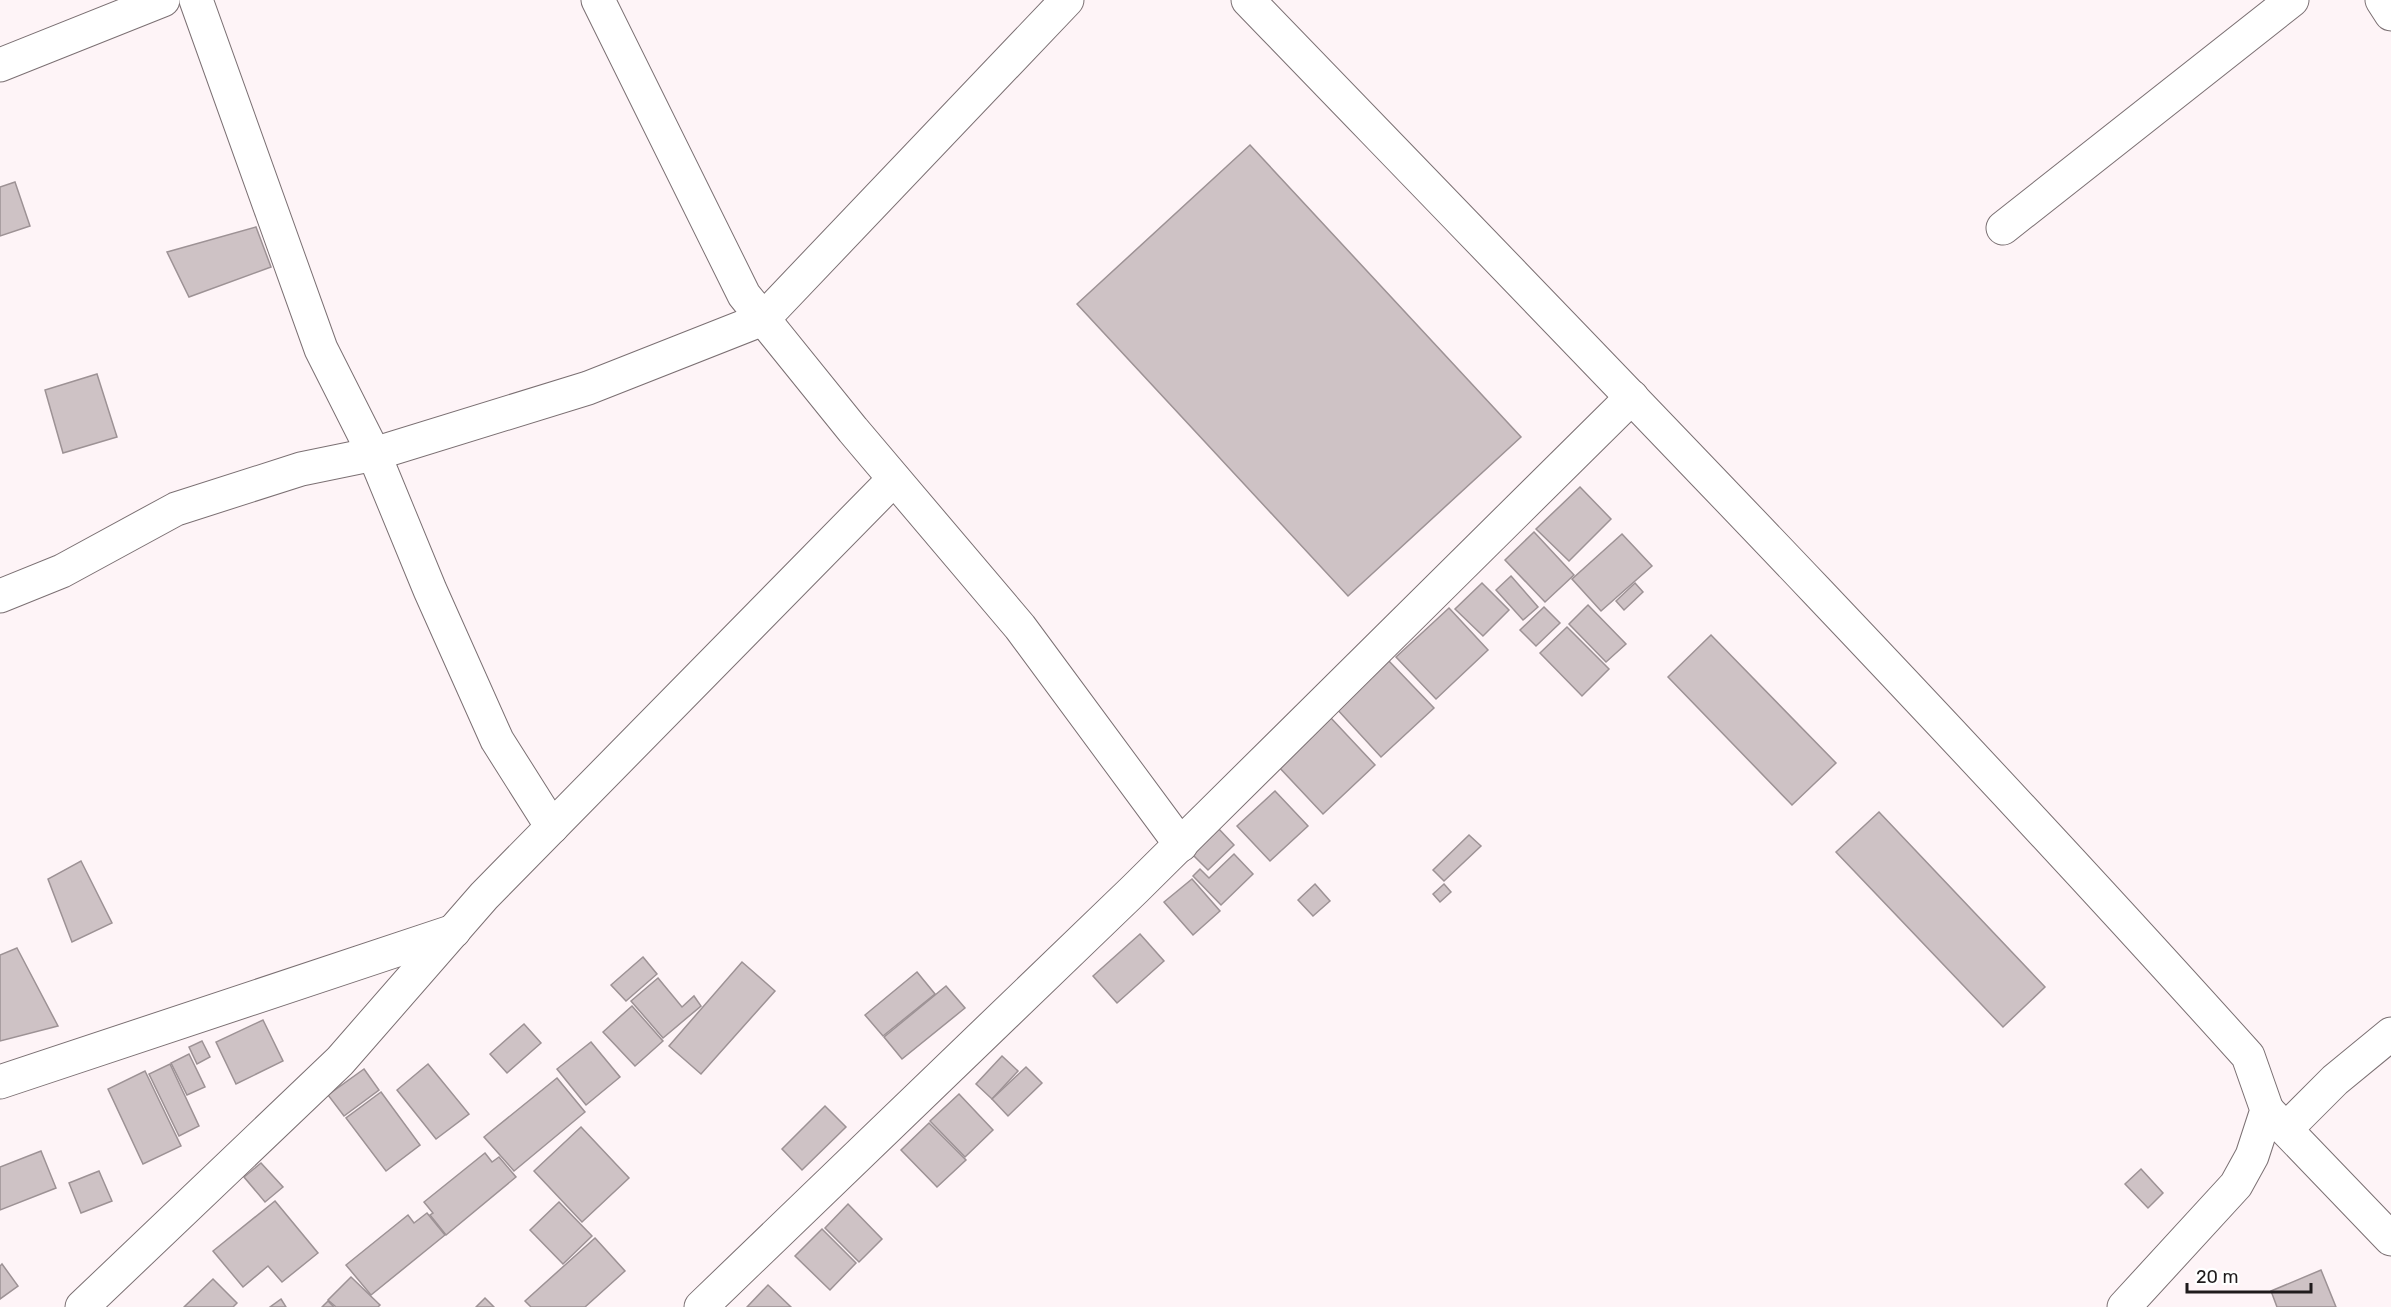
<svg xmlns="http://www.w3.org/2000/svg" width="2391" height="1307" font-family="Rubik,sans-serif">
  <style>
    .building { fill: #cec2c5; stroke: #9d9295; stroke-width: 1.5 }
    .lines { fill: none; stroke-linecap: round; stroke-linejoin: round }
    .minor-casing { stroke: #7b7073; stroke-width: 35 }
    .tertiary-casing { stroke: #7b7073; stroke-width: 35 }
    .minor { stroke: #fff; stroke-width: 33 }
    .tertiary { stroke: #fff; stroke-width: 33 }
  </style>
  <rect width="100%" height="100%" fill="#fef4f7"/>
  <g class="building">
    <polygon points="1250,145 1521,437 1348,596 1077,304"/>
    <polygon points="15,182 30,226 0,236 0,187"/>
    <polygon points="256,227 271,267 189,297 167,252"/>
    <polygon points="97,374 117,437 63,453 45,390"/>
    <polygon points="1580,487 1611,519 1569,561 1536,529"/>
    <polygon points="1534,532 1574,575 1545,602 1505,560"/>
    <polygon points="1622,534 1652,566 1601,611 1572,579"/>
    <polygon points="1511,576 1538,607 1523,620 1496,590"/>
    <polygon points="1482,583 1509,610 1483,636 1455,609"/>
    <polygon points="1635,583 1643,592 1624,610 1616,601"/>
    <polygon points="1588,605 1626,644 1606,662 1569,624"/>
    <polygon points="1544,607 1560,623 1536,646 1520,630"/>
    <polygon points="1449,608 1488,650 1436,699 1396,657"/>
    <polygon points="1567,627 1609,669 1582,696 1540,653"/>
    <polygon points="1711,635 1836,763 1792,805 1668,677"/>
    <polygon points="1388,660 1434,708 1381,757 1336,708"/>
    <polygon points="1330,717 1375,765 1323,814 1277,765"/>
    <polygon points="1275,791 1308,826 1270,861 1237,826"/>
    <polygon points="1879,812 2045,987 2003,1027 1836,852"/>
    <polygon points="1218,828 1234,845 1208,870 1192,854"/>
    <polygon points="1469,835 1481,846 1444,881 1433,870"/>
    <polygon points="1234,854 1253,874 1221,905 1193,876 1200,869 1209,878"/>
    <polygon points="81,861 112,923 72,942 48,879"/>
    <polygon points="1192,879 1220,911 1193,935 1164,902"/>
    <polygon points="1315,884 1330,901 1313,916 1298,900"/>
    <polygon points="1444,884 1451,892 1440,902 1433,894"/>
    <polygon points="1140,934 1164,961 1117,1003 1093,976"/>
    <polygon points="17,948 58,1026 0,1041 0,955"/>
    <polygon points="643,957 657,974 626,1001 611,985"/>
    <polygon points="742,962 775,991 701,1074 669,1046"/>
    <polygon points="917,972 935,994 883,1036 865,1015"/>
    <polygon points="658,978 682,1007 694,996 701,1006 663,1038 631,1001"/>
    <polygon points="946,986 965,1008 902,1059 884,1037"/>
    <polygon points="632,1006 663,1041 635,1066 603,1032"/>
    <polygon points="263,1020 283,1061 236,1084 216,1042"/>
    <polygon points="524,1024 541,1043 507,1073 490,1054"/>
    <polygon points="202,1041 210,1057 197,1064 189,1047"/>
    <polygon points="591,1042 620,1077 586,1105 557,1069"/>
    <polygon points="189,1054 205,1087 187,1095 171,1063"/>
    <polygon points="1002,1056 1018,1071 992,1099 976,1084"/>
    <polygon points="170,1064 199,1126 179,1136 149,1074"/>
    <polygon points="428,1064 469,1114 436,1139 397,1090"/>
    <polygon points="1026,1067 1042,1083 1008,1116 992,1099"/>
    <polygon points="364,1069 379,1090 344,1116 328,1095"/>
    <polygon points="145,1071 181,1146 143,1164 108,1089"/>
    <polygon points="557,1078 585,1112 514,1171 484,1137"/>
    <polygon points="381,1092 420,1145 386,1171 346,1118"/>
    <polygon points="959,1094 993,1130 965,1157 930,1121"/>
    <polygon points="825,1106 846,1127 802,1170 782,1149"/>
    <polygon points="929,1123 966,1160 937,1187 901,1150"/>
    <polygon points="581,1127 629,1178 582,1222 534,1171"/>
    <polygon points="41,1151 56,1188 0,1210 0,1167"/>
    <polygon points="485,1153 492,1162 499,1157 516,1177 446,1235 430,1215 433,1213 424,1202"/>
    <polygon points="261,1163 283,1187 265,1202 244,1177"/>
    <polygon points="2141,1169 2163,1193 2148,1208 2125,1184"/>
    <polygon points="99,1171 112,1201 81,1213 69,1183"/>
    <polygon points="275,1201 318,1253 282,1282 268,1266 243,1287 213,1251"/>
    <polygon points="559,1202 592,1236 563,1264 530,1230"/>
    <polygon points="848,1204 882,1239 859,1262 825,1228"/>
    <polygon points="427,1213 445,1235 371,1295 346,1265 408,1215 414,1223"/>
    <polygon points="822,1229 856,1263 830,1290 795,1256"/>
    <polygon points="595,1238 625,1271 585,1307 531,1307 525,1301"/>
    <polygon points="2,1264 18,1286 0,1299 0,1266"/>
    <polygon points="2321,1270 2336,1307 2277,1307 2271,1291"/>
    <polygon points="351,1277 380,1305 378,1307 336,1307 328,1300"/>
    <polygon points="213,1279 237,1303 233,1307 184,1307"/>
    <polygon points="768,1285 791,1307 747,1307"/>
    <polygon points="485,1298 494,1307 476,1307"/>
    <polygon points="281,1299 286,1307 270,1307"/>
    <polygon points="328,1301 334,1307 322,1307"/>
  </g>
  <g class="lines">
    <defs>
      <g id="minor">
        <polyline points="196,0 321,349 374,454 430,590 497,740 552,827"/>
        <polyline points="598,0 744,295 853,430 1020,627 1181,845"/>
        <polyline points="2382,0 2391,14"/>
        <polyline points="0,65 163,0"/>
        <polyline points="2003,228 2292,0"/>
        <polyline points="0,596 62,571 176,509 301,469 374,454 588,388 763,319 1067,0"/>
        <polyline points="0,1082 454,931"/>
        <polyline points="2267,1110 2391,1239"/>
        <polyline points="2286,1129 2335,1080 2391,1034"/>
        <polyline points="82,1307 340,1061 484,896 894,479"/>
        <polyline points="701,1307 1135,889 1632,397"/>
      </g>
      <path id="tertiary" d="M1248 0C1585 349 1924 696 2248 1056L2267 1110 2252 1156 2236 1185 2124 1307"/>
    </defs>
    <use href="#minor" class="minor-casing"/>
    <use href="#tertiary" class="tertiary-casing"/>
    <use href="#minor" class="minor"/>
    <use href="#tertiary" class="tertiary"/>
  </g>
  <path d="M2187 1283v9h124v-9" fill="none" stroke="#1f1b1c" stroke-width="3"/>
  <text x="2196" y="1283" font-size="18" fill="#1f1b1c" stroke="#ffffff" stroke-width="4.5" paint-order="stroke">20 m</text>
</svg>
